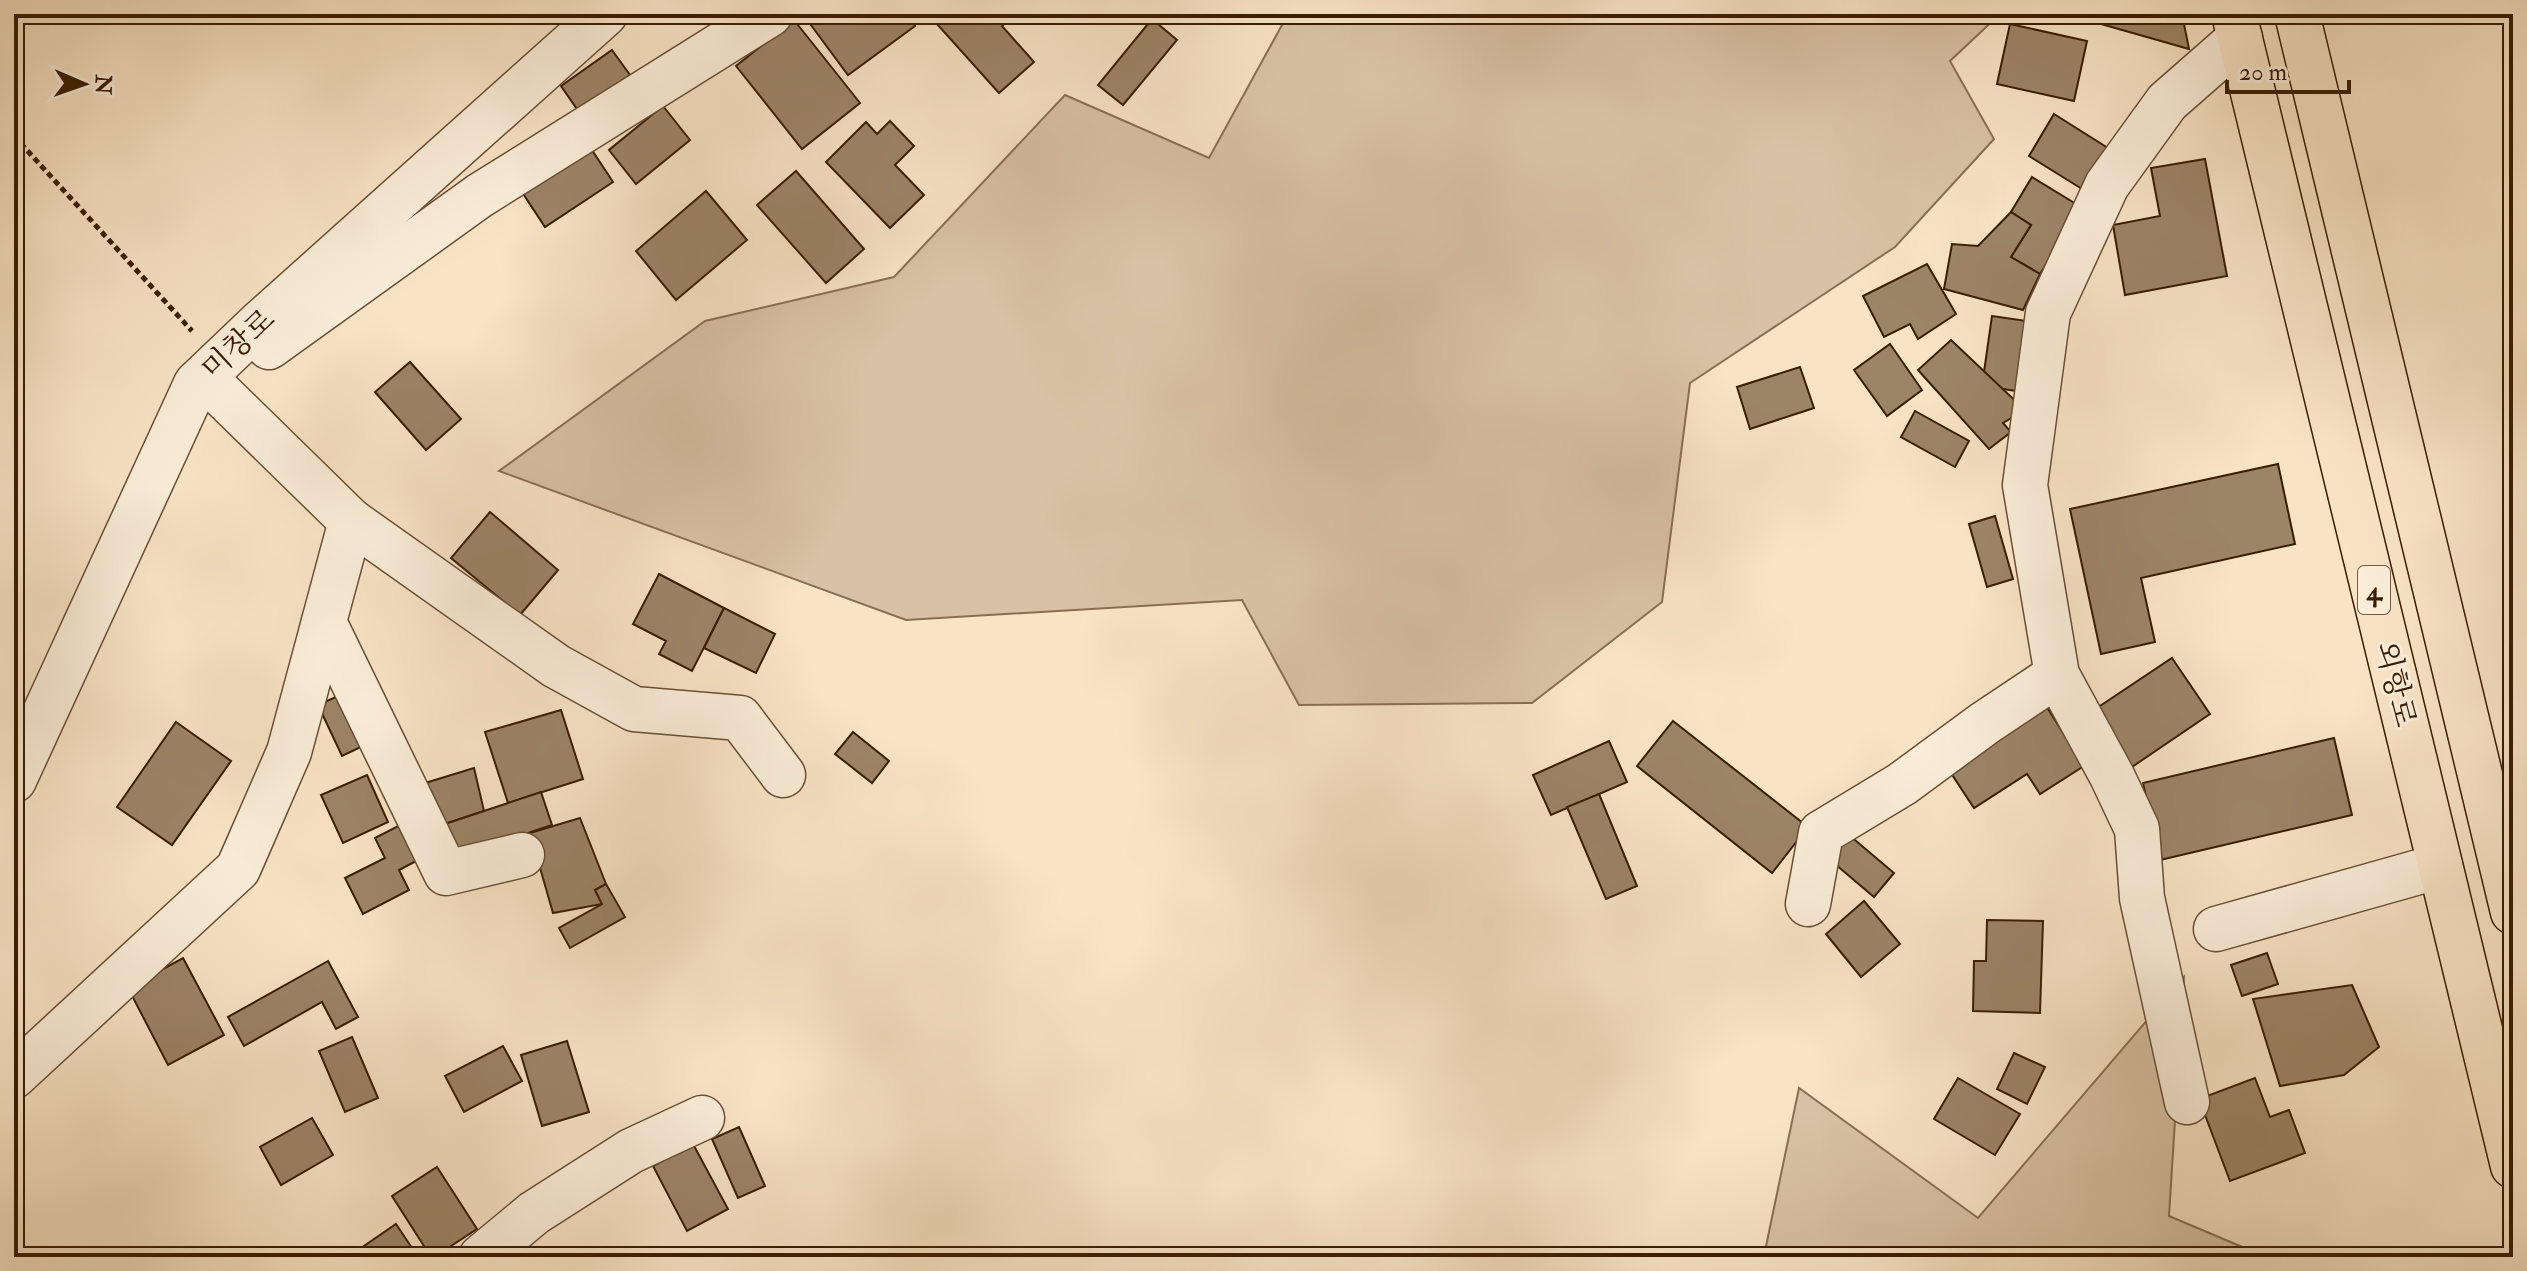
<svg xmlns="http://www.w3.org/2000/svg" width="2527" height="1271" font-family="'IM FELL Double Pica','Noto Serif KR',serif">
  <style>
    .green { fill: #d8c1a4; stroke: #886f53; stroke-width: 2 }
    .building { fill: #9c8467; stroke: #391d02; stroke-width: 2 }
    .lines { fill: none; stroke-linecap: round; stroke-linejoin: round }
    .minor-casing { stroke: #694e33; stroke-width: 47 }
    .major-casing { stroke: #391d02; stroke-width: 47 }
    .path { stroke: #391d02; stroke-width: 5; stroke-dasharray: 6 4; stroke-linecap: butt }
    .minor { stroke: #faedd9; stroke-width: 44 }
    .major { stroke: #f8e3c5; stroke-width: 44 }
    .labels { text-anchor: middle; stroke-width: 6; stroke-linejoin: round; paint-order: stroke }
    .shield { fill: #faedd9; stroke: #735b42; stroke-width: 2 }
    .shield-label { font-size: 28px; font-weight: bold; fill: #391d02 }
    .street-label { font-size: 30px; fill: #391d02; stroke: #faedd9 }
  </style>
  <rect width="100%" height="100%" fill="#f8e3c5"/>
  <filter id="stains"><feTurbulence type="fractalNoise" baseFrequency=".0025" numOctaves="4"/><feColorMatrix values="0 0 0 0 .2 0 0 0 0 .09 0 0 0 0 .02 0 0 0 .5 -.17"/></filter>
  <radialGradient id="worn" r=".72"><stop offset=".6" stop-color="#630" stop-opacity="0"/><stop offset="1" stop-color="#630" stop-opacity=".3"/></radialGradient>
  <g class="green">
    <polygon points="1288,14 2000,14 1950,61 1994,139 1895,247 1690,383 1662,602 1532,703 1299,705 1242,600 906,620 499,471 705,321 894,277 1065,95 1209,158"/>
    <polygon points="2184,977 2169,1216 2266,1257 1772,1257 1765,1251 1799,1088 1978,1218"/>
  </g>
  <g class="building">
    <polygon points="809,14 906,14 915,26 848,75 805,17"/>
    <polygon points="928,14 1015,14 1002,26 1034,62 999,93"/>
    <polygon points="2066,14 2182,14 2189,49"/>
    <polygon points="1152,19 1177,40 1123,105 1098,85"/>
    <polygon points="794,20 860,103 802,149 736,66"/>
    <polygon points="2010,24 2087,41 2074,101 1997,84"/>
    <polygon points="612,50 630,75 579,112 561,86"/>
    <polygon points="663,106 690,140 636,184 609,150"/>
    <polygon points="2054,114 2108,148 2082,189 2029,156"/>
    <polygon points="890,121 914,146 895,165 924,195 890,228 826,162 866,122 877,134"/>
    <polygon points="588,144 613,182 545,227 520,189"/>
    <polygon points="2205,159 2227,276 2125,295 2113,225 2160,216 2151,168"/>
    <polygon points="796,171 864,249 826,283 757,205"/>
    <polygon points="2032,177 2081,207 2040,274 2011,257 2031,225 2011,212"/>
    <polygon points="706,191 747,240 676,300 636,251"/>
    <polygon points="2011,212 2031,225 2011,257 2040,274 2023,310 1944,289 1952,244 1978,246"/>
    <polygon points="1927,264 1956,314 1918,339 1910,324 1884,337 1863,296"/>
    <polygon points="1992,316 2027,321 2017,391 1982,386"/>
    <polygon points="1951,340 2025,410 2003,423 2011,432 1989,449 1918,370"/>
    <polygon points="1890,344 1922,390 1887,416 1854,370"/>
    <polygon points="410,362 461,419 426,450 375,392"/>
    <polygon points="1800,367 1814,408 1750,429 1737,387"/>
    <polygon points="1915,411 1969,441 1955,467 1901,437"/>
    <polygon points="2278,464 2295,544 2141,578 2155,642 2101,654 2070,509"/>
    <polygon points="490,512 558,570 520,615 451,558"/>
    <polygon points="1995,516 2013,579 1987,587 1969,524"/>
    <polygon points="659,574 724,608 692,671 659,654 666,641 633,624"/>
    <polygon points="724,608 775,634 756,673 704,648"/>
    <polygon points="2172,658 2210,714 2126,771 2088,714"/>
    <polygon points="340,695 363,746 342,756 318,705"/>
    <polygon points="2043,701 2084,766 2040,794 2027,774 1974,808 1945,764"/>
    <polygon points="561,710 583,779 508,803 485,732"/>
    <polygon points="1673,721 1808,827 1772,873 1637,766"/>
    <polygon points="176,722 231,761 172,845 117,807"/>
    <polygon points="853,732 889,761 872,783 835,754"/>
    <polygon points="2334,738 2352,815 2160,860 2143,783"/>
    <polygon points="1609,741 1627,782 1551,815 1533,775"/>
    <polygon points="474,768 484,811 439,826 422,784"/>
    <polygon points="367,775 388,822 343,843 321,795"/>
    <polygon points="541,792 552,825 450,859 439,826"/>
    <polygon points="1599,794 1637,886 1606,899 1567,807"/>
    <polygon points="580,818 606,884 595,890 602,904 553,913 530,833"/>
    <polygon points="402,824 420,859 399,870 409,890 363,914 345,878 385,858 375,838"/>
    <polygon points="1849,835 1894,873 1874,897 1829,859"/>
    <polygon points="606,884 625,917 570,948 559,928 602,904 595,890"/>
    <polygon points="1864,901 1900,944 1861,977 1826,934"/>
    <polygon points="1987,920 2043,921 2040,1013 1973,1011 1974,961 1986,961"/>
    <polygon points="2267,953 2278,984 2242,996 2231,965"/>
    <polygon points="183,958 224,1035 168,1065 128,988"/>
    <polygon points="328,961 358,1017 336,1029 322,1002 244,1046 228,1017"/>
    <polygon points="2352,985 2379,1047 2344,1075 2280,1086 2253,999"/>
    <polygon points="352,1037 378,1098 345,1112 319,1051"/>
    <polygon points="567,1041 589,1112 542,1126 521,1055"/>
    <polygon points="503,1046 522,1081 464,1112 445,1076"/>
    <polygon points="2014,1053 2045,1067 2027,1104 1997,1089"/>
    <polygon points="1958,1078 2020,1114 1995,1155 1934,1119"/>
    <polygon points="2255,1078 2270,1117 2289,1110 2305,1153 2230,1181 2199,1099"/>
    <polygon points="312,1118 333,1155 281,1185 260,1147"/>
    <polygon points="739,1127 765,1186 738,1198 712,1139"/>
    <polygon points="693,1144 728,1209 687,1231 653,1166"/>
    <polygon points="437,1167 477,1229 434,1257 431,1257 392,1196"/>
    <polygon points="396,1224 418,1257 371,1257 364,1246"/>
  </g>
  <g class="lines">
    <defs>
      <g id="minor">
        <polyline points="269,347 479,196 770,14"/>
        <polyline points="214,387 351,521 556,666 634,709 740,718 783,775"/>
        <polyline points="324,622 446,873 522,855"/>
        <polyline points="14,780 196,384 261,322 605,14"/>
        <polyline points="1808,904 1821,833 1902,784 1985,723 2057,675"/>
        <polyline points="2216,929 2440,866"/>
        <polyline points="14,1076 238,869 289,752 351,521"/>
        <polyline points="2187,1102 2142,898 2137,829 2112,776 2057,675 2025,485 2048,313 2107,185 2167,102 2240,38"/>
        <polyline points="481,1257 534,1213 631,1151 702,1118"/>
      </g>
      <g id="major">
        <polyline points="2234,14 2513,1166"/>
        <polyline points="2297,14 2513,912"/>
      </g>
    </defs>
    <use href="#minor" class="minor-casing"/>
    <use href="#major" class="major-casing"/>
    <polyline class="path" points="14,136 192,331"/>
    <use href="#minor" class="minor"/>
    <use href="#major" class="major"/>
  </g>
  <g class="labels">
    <rect class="shield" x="2358" y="566" width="32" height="48" rx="6"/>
    <g class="shield-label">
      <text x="2374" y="600">4</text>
    </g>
    <g class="street-label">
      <text transform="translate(238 344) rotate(-43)" y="10">미창로</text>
      <text transform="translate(2396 684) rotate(76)" y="10">외항로</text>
    </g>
  </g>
  <rect width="2527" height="1271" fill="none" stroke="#f8e3c5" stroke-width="48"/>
  <rect x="16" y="16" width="2495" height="1239" fill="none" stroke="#391d02" stroke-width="4"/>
  <rect x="24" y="24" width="2479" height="1223" fill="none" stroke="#391d02" stroke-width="2"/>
  <g transform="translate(84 84) rotate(92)" stroke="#faedd9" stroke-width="6" paint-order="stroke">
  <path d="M0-6L14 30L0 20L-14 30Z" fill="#391d02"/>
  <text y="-12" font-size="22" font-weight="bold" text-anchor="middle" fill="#391d02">N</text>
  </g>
  <path d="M2227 80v12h122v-12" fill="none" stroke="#391d02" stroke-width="4"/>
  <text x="2239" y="80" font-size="24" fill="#391d02" stroke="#faedd9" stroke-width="6" paint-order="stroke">20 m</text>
  <rect width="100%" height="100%" filter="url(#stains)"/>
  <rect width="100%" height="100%" fill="url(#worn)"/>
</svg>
